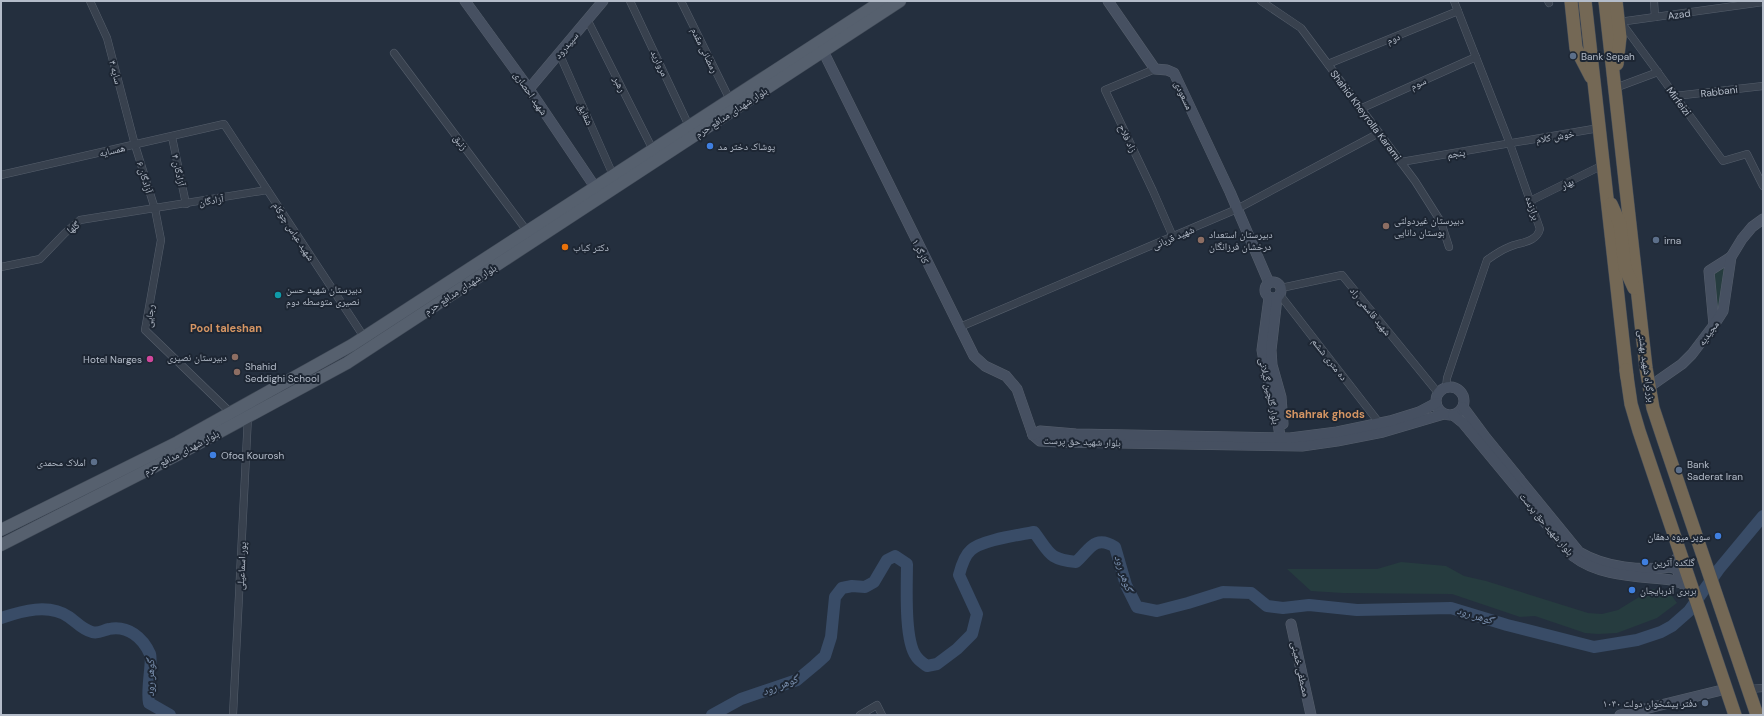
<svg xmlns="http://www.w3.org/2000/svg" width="1764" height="716" font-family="'DM Sans','Noto Naskh Arabic',sans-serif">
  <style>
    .green { fill: #263c3f }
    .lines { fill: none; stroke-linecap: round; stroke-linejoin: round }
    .river { stroke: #394c67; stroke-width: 12 }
    .street-casing { stroke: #565f6c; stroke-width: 8 }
    .secondary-casing { stroke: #565f6c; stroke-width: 11 }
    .primary-casing { stroke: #414a57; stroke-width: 13 }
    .highway-casing { stroke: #434c59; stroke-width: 14 }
    .street { stroke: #38414e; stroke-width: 7 }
    .secondary { stroke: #465061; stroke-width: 10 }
    .primary { stroke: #56606e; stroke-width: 12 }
    .highway { stroke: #746855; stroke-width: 13 }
    .service-dot { fill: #5c6f8a; stroke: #1d2633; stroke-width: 1.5 }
    .shop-dot { fill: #3f7fe0; stroke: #1d2633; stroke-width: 1.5 }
    .education-dot { fill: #8d6e63; stroke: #1d2633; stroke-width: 1.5 }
    .food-dot { fill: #e8710a; stroke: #1d2633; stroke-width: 1.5 }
    .culture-dot { fill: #0f9aa8; stroke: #1d2633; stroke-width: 1.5 }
    .hotel-dot { fill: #d1479c; stroke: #1d2633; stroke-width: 1.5 }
    .labels { text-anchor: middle; stroke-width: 4; stroke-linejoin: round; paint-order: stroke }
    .street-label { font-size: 10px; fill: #b4bcc9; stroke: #1d2633 }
    .poi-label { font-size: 10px; fill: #b4bcc9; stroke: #1d2633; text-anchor: start }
    .neighbourhood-label { font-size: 11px; font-weight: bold; fill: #d59563; stroke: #1d2633 }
    .water-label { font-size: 11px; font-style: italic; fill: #7c92b1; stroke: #1d2633 }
  </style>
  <rect width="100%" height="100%" fill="#242f3e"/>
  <g class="green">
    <polygon points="1728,266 1719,312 1716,311 1712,278 1715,273"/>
    <polygon points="1401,562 1446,566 1464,576 1486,581 1588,613 1602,614 1618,610 1652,589 1669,592 1677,603 1657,618 1617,633 1598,634 1585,633 1535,616 1520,617 1452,594 1343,593 1311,591 1287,569 1377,569"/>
  </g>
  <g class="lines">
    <g class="river">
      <path d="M1 618C22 611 49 603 69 617 76 622 83 630 92 632 99 634 103 630 109 629 128 625 143 638 150 654 153 661 146 689 149 703L170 715"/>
      <path d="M712 715 741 699 797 680 815 665 825 656 831 637 835 597 842 588 852 586 865 587 874 582 887 560 895 556 907 564C907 584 904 640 916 656 918 660 923 663 927 666L937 664 957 649 972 634 977 614 959 575C961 567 964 556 971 550 981 540 1019 535 1034 532 1050 553 1048 559 1076 562 1089 551 1094 534 1115 547L1126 585 1137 607 1157 611 1188 603 1223 592 1251 593 1267 606 1283 608 1309 605 1357 610 1451 608 1507 625 1594 647 1637 640 1661 632 1672 626 1689 611 1719 569 1763 516"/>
    </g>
    <defs>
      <g id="street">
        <polyline points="90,1 107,38 135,145 155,209 161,240 145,330 231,413"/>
        <polyline points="630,1 689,126"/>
        <polyline points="681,1 730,100"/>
        <polyline points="1261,1 1301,28 1415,181 1441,222 1449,247"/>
        <polyline points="1548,1 1549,3"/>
        <polyline points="1654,1 1655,17"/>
        <polyline points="587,19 653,150"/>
        <polyline points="1619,22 1763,2"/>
        <polyline points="1621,22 1723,161 1747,154 1763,186"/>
        <polyline points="394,53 527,231"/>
        <polyline points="559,53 613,175"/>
        <polyline points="1328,64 1458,11"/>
        <polyline points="1155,69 1105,90 1153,191 1173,237"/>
        <polyline points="1615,88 1658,72"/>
        <polyline points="1675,96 1763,86"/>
        <polyline points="1360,109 1476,57"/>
        <polyline points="172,137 186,204"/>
        <polyline points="1401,162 1599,128"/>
        <polyline points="1,175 224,124 364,337"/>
        <polyline points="1530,201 1603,165"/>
        <polyline points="1,267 40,259 65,233 80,220 267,190"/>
        <polyline points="1281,288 1342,275 1439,394"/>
        <polyline points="1280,295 1380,424"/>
        <polyline points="960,327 1237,209 1379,133"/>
        <path d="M1446 388 1447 378 1454 357 1487 260C1494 255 1501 250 1509 247 1520 242 1536 243 1540 229L1510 144 1454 1"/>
        <polyline points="1749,689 1763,688"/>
        <polyline points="233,715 248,416"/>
        <polyline points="860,715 877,705 882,715"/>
      </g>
      <g id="secondary">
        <polyline points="465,1 529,89 595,187"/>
        <polyline points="1108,1 1155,69 1167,70 1174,73 1230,192 1269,283"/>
        <polyline points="823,51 974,356 985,366 1006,376 1017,389 1033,435"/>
        <polyline points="529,89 603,1"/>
        <circle cx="1273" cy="290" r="8"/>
        <polyline points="1269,298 1262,350 1266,372 1274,399 1281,442"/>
        <polyline points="1277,298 1271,350 1272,365 1281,397 1283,424"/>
        <polyline points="1714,325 1709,271 1731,257"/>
        <polyline points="1649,387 1682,364 1692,354 1714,325 1723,311 1731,257 1742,239 1752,227 1763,219"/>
        <circle cx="1450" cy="401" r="14"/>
        <path d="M1463 407 1486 438 1579 552C1606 568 1641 571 1671 567L1680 554"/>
        <path d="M1453 415 1463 423 1573 556C1600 577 1638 576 1671 580L1681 583 1693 591"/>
        <polyline points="1033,435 1040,441 1060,442 1302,446 1337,441 1383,432 1444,414"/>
        <polyline points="1033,435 1040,431 1076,434 1290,438 1337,432 1390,421 1419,412 1436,403"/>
        <polyline points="1671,567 1678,570 1679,577 1674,581"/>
        <polyline points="1291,624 1311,715"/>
        <polyline points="1620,715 1726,689"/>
      </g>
      <g id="primary">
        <polyline points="1,530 178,442 352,345 882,1"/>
        <polyline points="1,545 177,455 347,363 900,1"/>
      </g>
      <g id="highway">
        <polyline points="1571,1 1576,48 1591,77"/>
        <polyline points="1585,1 1627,377"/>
        <polyline points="1605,1 1646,368 1653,408 1664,441 1757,715"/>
        <polyline points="1616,1 1620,37 1617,64"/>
        <polyline points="1611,204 1620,224 1625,268 1634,288"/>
        <polyline points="1626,370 1631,404 1639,431 1735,715"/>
      </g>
    </defs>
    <use href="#street" class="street-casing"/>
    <use href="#secondary" class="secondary-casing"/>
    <use href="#primary" class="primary-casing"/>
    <use href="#highway" class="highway-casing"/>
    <use href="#street" class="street"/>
    <use href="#secondary" class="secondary"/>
    <use href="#primary" class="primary"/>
    <use href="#highway" class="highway"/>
  </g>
  <g class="service-dot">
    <circle cx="1573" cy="56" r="4"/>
    <circle cx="1656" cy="240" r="4"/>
    <circle cx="94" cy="462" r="4"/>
    <circle cx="1679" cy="470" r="4"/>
    <circle cx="1705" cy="703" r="4"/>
  </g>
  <g class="shop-dot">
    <circle cx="710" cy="146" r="4"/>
    <circle cx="213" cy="455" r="4"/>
    <circle cx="1718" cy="536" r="4"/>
    <circle cx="1645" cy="562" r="4"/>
    <circle cx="1632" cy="590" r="4"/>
  </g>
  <g class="education-dot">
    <circle cx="1386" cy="226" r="4"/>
    <circle cx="1201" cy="240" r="4"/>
    <circle cx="235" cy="357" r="4"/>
    <circle cx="237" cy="372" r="4"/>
  </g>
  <circle class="food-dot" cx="565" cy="247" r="4"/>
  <circle class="culture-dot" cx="278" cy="295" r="4"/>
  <circle class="hotel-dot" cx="150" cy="359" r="4"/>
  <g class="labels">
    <g class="street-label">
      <text transform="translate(1679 14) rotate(-8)" y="4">Azad</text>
      <text transform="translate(1393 38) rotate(-22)" y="4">دوم</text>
      <text transform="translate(566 45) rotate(-50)" y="4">سپیدرود</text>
      <text transform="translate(705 50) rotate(64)" y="4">رمضانی مقدم</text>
      <text transform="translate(660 63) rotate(65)" y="4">مروارید</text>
      <text transform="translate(116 72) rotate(75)" y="4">سایه ۴</text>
      <text transform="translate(1418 83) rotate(-24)" y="4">سوم</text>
      <text transform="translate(620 84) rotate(64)" y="4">رهبر</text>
      <text transform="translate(1719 91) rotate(-7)" y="4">Rabbani</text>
      <text transform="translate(531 93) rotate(55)" y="4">شهید احصاری</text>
      <text transform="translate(1184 95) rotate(65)" y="4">مسعودی</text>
      <text transform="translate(1679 101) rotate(53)" y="4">Mirfeizi</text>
      <text transform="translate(731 112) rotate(-33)" y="4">بلوار شهدای مدافع حرم</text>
      <text transform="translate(586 114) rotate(66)" y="4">شقایق</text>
      <text transform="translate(1366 115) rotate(53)" y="4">Shahid Kheyrolla Karami</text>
      <text transform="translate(1555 136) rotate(-10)" y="4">خوش کلام</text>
      <text transform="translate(1128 138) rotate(64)" y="4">زاد فلاح</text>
      <text transform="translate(461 142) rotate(53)" y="4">زنبق</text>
      <text transform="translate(112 150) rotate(-13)" y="4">همسایه</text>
      <text transform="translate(1456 153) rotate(-10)" y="4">پنجم</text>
      <text transform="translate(179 170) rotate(78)" y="4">آزادگان ۴</text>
      <text transform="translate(145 177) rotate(73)" y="4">آزادگان ۶</text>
      <text transform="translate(1567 183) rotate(-26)" y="4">بهار</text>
      <text transform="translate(211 200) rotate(-9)" y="4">آزادگان</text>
      <text transform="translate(1533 208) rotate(71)" y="4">برازنده</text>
      <text transform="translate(73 227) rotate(-38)" y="4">گلها</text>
      <text transform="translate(294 231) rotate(57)" y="4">شهید عباس چوکام</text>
      <text transform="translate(1173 237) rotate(-23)" y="4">شهید قربانی</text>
      <text transform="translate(921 251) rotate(64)" y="4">کارگر ۱</text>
      <text transform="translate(460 289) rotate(-33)" y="4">بلوار شهدای مدافع حرم</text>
      <text transform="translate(1371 311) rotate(51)" y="4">شهید قاسمی راد</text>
      <text transform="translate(149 316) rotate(-84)" y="4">رجایی</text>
      <text transform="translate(1708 333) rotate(-54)" y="4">مجیدیه</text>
      <text transform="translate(1330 359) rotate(52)" y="4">ده متری ششم</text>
      <text transform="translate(1647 366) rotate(82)" y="4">بزرگراه شهید بهشتی</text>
      <text transform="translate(1270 391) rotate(78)" y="4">بلوار گلچین گیلانی</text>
      <text transform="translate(1082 441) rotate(2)" y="4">بلوار شهید حق پرست</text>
      <text transform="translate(181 452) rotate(-28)" y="4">بلوار شهدای مدافع حرم</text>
      <text transform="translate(1547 524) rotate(50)" y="4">بلوار شهید حق پرست</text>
      <text transform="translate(241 566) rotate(-87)" y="4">پور اسماعیلی</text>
      <text transform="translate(1301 669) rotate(78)" y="4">مصطفی خمینی</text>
    </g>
    <g class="poi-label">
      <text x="1581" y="60">Bank Sepah</text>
      <text x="718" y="150">پوشاک دختر مد</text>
      <text x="1394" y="224">دبیرستان غیردولتی<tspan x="1394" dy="12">بوستان دانایی</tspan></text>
      <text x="1209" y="238">دبیرستان استعداد<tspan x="1209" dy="12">درخشان فرزانگان</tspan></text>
      <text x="1664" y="244">irna</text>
      <text x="573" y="251">دکتر کباب</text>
      <text x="286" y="293">دبیرستان شهید حسن<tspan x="286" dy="12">نصیری متوسطه دوم</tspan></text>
      <text x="227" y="361" text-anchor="end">دبیرستان نصیری</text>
      <text x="142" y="363" text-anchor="end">Hotel Narges</text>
      <text x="245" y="370">Shahid<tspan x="245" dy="12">Seddighi School</tspan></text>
      <text x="221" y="459">Ofoq Kourosh</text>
      <text x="86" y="466" text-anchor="end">املاک محمدی</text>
      <text x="1687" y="468">Bank<tspan x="1687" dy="12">Saderat Iran</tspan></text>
      <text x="1710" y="540" text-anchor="end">سوپر میوه دهقان</text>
      <text x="1653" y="566">گلکده آترین</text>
      <text x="1640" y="594">بربری آذربایجان</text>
      <text x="1697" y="707" text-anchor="end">دفتر پیشخوان دولت ۱۰۴۰</text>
    </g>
    <g class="neighbourhood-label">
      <text x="226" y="332">Pool taleshan</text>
      <text x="1325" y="418">Shahrak ghods</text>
    </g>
    <g class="water-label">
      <text transform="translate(1124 573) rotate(72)" y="4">گوهر رود</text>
      <text transform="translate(1475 615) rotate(17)" y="4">گوهر رود</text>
      <text transform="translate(150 678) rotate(-89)" y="4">گوهر رود</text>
      <text transform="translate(780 685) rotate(-21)" y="4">گوهر رود</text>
    </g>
  </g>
  <rect width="1764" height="716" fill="none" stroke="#b4bcc9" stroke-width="4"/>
</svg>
